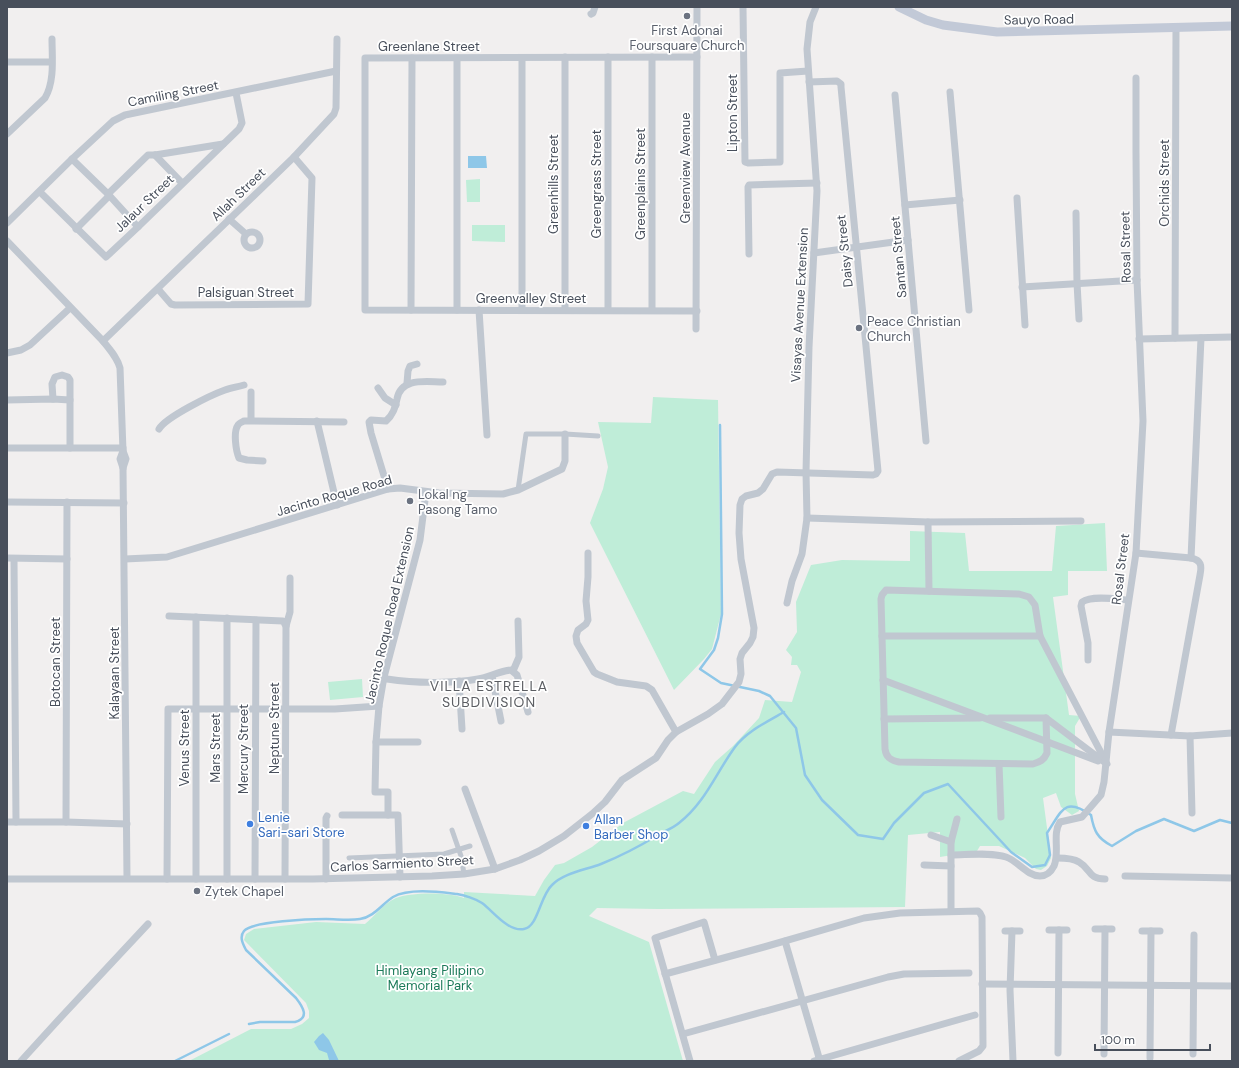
<svg xmlns="http://www.w3.org/2000/svg" width="1239" height="1068" font-family="'DM Sans',sans-serif">
  <style>
    .green { fill: #bfedd8 }
    .water { fill: #8ec7e8 }
    .lines { fill: none; stroke-linecap: round; stroke-linejoin: round }
    .stream { stroke: #8ec7e8; stroke-width: 2.5 }
    .pedestrian { stroke: #c0c7d0; stroke-width: 5 }
    .minor { stroke: #c0c7d0; stroke-width: 7 }
    .secondary { stroke: #c2c9d7; stroke-width: 9 }
    .worship-dot { fill: #6b7280; stroke: #fff; stroke-width: 1.5 }
    .shop-dot { fill: #3f7fe0; stroke: #fff; stroke-width: 1.5 }
    .labels { text-anchor: middle; stroke-width: 3.5; stroke-linejoin: round; paint-order: stroke }
    .street-label { font-size: 13px; fill: #484f5b; stroke: #fff }
    .worship-label { font-size: 13px; fill: #5b616d; stroke: #fff; text-anchor: start }
    .shop-label { font-size: 13px; fill: #366cbe; stroke: #fff; text-anchor: start }
    .park-label { font-size: 13px; fill: #1b7a59; stroke: #fff }
    .neighbourhood-label { font-size: 14px; letter-spacing: 1px; fill: #5c5e63; stroke: #fff }
  </style>
  <rect width="100%" height="100%" fill="#f1efef"/>
  <g class="green">
    <polygon points="480,179 480,202 467,202 466,180"/>
    <polygon points="472,225 505,225 505,242 472,241"/>
    <polygon points="653,397 718,400 721,614 712,649 704,659 674,690 590,523 603,489 608,467 598,422 651,423"/>
    <path d="M1105 523 1107 571H1068V595L1053 597 1069 715 1081 716 1075 726V794L1079 811 1072 815 1061 807 1056 793 1043 798 1051 858 1047 866 1041 870 1036 869 1025 858 999 846H980L977 851 940 857V832L908 835 905 907 658 909 597 908 589 916 649 942 683 1061H189L251 1029H291L302 1024 309 1018V1011L306 1003 244 940 246 934 254 929 316 922 365 924C375 916 384 903 396 898 411 892 449 892 464 898V892L535 896 544 880 555 865 564 863 592 847 623 823 683 791 694 794 715 762 733 746 759 718 765 700 792 702 801 672 797 665H791L792 657 786 650 797 632 796 602 811 565 842 560 910 561V531L965 533 969 571H1052L1056 526Z"/>
    <polygon points="362,679 363,697 330,700 328,682"/>
  </g>
  <g class="water">
    <polygon points="468,156 486,156 487,168 468,168"/>
    <polygon points="323,1033 329,1040 339,1061 327,1061 329,1060 327,1053 319,1050 314,1042 319,1036"/>
  </g>
  <g class="lines">
    <g class="stream">
      <path d="M720 425 722 614 718 638 714 650 700 669 721 683 759 691 770 696 796 728 805 775 822 800 858 835 883 839 894 823 924 793 948 784 1011 852 1032 867 1045 865 1050 855 1047 833C1062 811 1064 796 1091 815 1094 831 1097 838 1112 846L1136 831 1164 819 1194 831 1220 820 1232 823"/>
      <path d="M249 1024 260 1022H295C310 1018 303 1007 296 998L246 950C243 944 239 937 244 931 252 921 312 919 326 919 337 919 349 921 360 919 374 917 382 904 393 897 409 888 439 892 457 894 464 895 476 899 482 903 493 911 508 932 524 929 538 927 540 896 552 885 564 873 585 870 601 864 621 856 640 846 658 835 665 831 673 828 679 823 705 803 716 773 735 747 747 731 767 722 784 712"/>
      <polyline points="175,1061 229,1034"/>
    </g>
    <g class="pedestrian">
      <polyline points="518,490 526,434 565,434 598,436"/>
      <polyline points="452,830 461,856 464,874"/>
      <polyline points="349,858 444,854 470,846"/>
    </g>
    <g class="minor">
      <polyline points="743,7 745,162 748,163 780,162 780,73 808,71"/>
      <polyline points="591,14 593,13 595,7"/>
      <polyline points="7,62 51,62"/>
      <polyline points="950,92 969,310"/>
      <polyline points="895,95 926,441"/>
      <path d="M7 134 45 98C55 81 52 57 52 39"/>
      <polyline points="155,155 182,183"/>
      <polyline points="72,159 108,194 138,227"/>
      <polyline points="40,192 106,257 138,227 239,129 242,123 236,93"/>
      <polyline points="108,194 148,155 155,155 223,144"/>
      <polyline points="1017,198 1025,325"/>
      <polyline points="905,205 960,200"/>
      <polyline points="1076,213 1077,283 1079,319"/>
      <polyline points="229,219 246,234"/>
      <polyline points="7,223 72,159 113,121 125,115 336,71"/>
      <polyline points="76,229 109,196"/>
      <circle cx="252" cy="240" r="8"/>
      <path d="M7 241 103 341C110 350 117 357 120 368L123 451 126 459 123 468 127 878"/>
      <polyline points="814,253 908,240"/>
      <polyline points="749,254 748,187 749,185 817,183"/>
      <polyline points="1022,287 1137,280"/>
      <polyline points="158,289 171,304 175,305 308,304 312,178 294,157"/>
      <polyline points="411,310 412,58"/>
      <polyline points="457,310 457,58"/>
      <polyline points="479,310 487,435"/>
      <polyline points="522,310 522,58"/>
      <polyline points="565,310 565,57"/>
      <polyline points="608,310 608,57"/>
      <polyline points="652,310 652,57"/>
      <polyline points="697,311 365,310 365,58 697,57"/>
      <polyline points="696,329 697,7"/>
      <polyline points="1175,338 1176,28"/>
      <polyline points="1139,339 1232,337"/>
      <polyline points="103,341 294,157 334,114 336,108 337,39"/>
      <polyline points="7,353 21,350 30,345 70,308"/>
      <polyline points="407,383 408,371 410,366 417,364"/>
      <polyline points="378,388 385,398 396,405"/>
      <polyline points="251,392 251,420"/>
      <polyline points="53,399 52,384 55,377 62,375 68,377 70,380 70,448"/>
      <polyline points="7,400 53,399 70,400"/>
      <polyline points="317,421 337,505"/>
      <path d="M159 429C166 417 211 395 225 390 231 388 237 387 244 385"/>
      <polyline points="7,448 123,448"/>
      <polyline points="123,451 120,459 123,468"/>
      <path d="M263 461 247 460 239 458C236 451 233 432 238 425 239 423 242 422 244 421L344 422"/>
      <path d="M388 489 371 433 369 422 371 420 386 421C393 415 395 408 397 399 401 377 426 382 443 382"/>
      <polyline points="7,502 124,503"/>
      <polyline points="807,518 928,522 1081,521"/>
      <polyline points="928,522 929,591"/>
      <polyline points="588,553 588,577 586,601 588,620 586,624 578,630 576,636 577,643 594,672 597,674 617,682 646,686 652,690 676,732"/>
      <path d="M1136 553 1191 558C1201 560 1202 565 1200 575L1171 735"/>
      <polyline points="7,558 67,559"/>
      <polyline points="1191,558 1201,338"/>
      <polyline points="14,559 16,822"/>
      <polyline points="125,559 167,557 388,489 400,488 439,493 503,494 518,490 562,469 565,461 565,434"/>
      <path d="M886 590 1019 594 1029 597 1035 605 1040 636 1107 764 1046 718 1047 753C1044 760 1040 762 1033 764L899 762C890 760 886 757 885 749L881 599 882 595Z"/>
      <polyline points="787,603 792,581 802,554 807,518 806,472 809,347 817,191 807,49 810,22 816,7"/>
      <polyline points="169,616 283,621 286,626"/>
      <polyline points="882,636 1040,636"/>
      <path d="M1088 660V643L1081 606 1082 602C1092 595 1116 599 1128 600"/>
      <polyline points="513,671 519,657 518,621"/>
      <polyline points="492,676 501,721"/>
      <path d="M384 677 387 679C414 683 451 684 478 679 489 677 500 671 511 670L517 675 528 712"/>
      <polyline points="883,680 1098,761"/>
      <polyline points="459,681 462,729"/>
      <polyline points="990,718 1046,718"/>
      <polyline points="884,719 980,718"/>
      <polyline points="1109,732 1190,736 1232,733"/>
      <polyline points="1190,736 1192,813"/>
      <polyline points="376,742 418,742"/>
      <polyline points="999,764 1001,817"/>
      <polyline points="465,789 495,869"/>
      <polyline points="342,815 398,815 400,877"/>
      <polyline points="388,815 388,792 375,792 376,742 379,706 384,677 420,540 426,492"/>
      <polyline points="7,822 66,822 127,824"/>
      <polyline points="66,822 67,502"/>
      <polyline points="931,835 951,842"/>
      <path d="M951 855C967 855 991 852 1006 857 1018 861 1027 876 1040 876 1046 876 1051 872 1054 866 1060 852 1052 834 1060 822L1082 817 1101 795 1104 782 1109 732 1136 553 1143 421 1137 280 1136 153V78"/>
      <path d="M1057 858C1064 858 1073 858 1079 862 1091 869 1088 879 1105 879"/>
      <polyline points="924,865 951,866"/>
      <polyline points="1125,876 1232,878"/>
      <polyline points="7,879 313,879 432,876 464,874 495,869 520,860 539,851 564,836 592,814 605,802 622,780 656,758 668,740 676,732 708,714 722,704 739,682 741,674 740,659 742,653 750,643 753,637 754,628 741,559 739,533 740,505 742,499 746,496 758,493 763,489 772,474 777,472 873,475 876,474 878,471 841,87 841,84 837,81 809,82"/>
      <polyline points="167,879 168,709 335,709 379,706"/>
      <polyline points="196,879 196,617"/>
      <polyline points="227,879 227,618"/>
      <polyline points="255,879 256,620"/>
      <polyline points="285,879 286,626 290,612 290,578"/>
      <polyline points="326,879 326,818 327,816"/>
      <polyline points="951,911 951,842 957,819"/>
      <polyline points="1095,929 1112,929"/>
      <polyline points="1049,930 1067,930"/>
      <polyline points="1005,931 1020,931"/>
      <polyline points="1012,931 1010,990 1013,1061"/>
      <polyline points="1142,931 1160,931"/>
      <polyline points="785,941 820,1061"/>
      <polyline points="665,974 764,947 864,918 900,913 978,911 980,913 982,917 983,1046 979,1051 959,1061"/>
      <polyline points="982,984 1232,986"/>
      <polyline points="683,1034 888,977 904,974 969,973"/>
      <polyline points="1058,1053 1059,930"/>
      <polyline points="1104,1054 1105,929"/>
      <polyline points="1193,1054 1194,935"/>
      <polyline points="1150,1058 1151,931"/>
      <polyline points="21,1061 63,1015 148,924"/>
      <polyline points="690,1061 655,938 704,922 715,960"/>
      <polyline points="814,1061 975,1015"/>
    </g>
    <polyline class="secondary" points="899,7 926,20 943,25 997,32 1232,26"/>
  </g>
  <g class="worship-dot">
    <circle cx="687" cy="16" r="4"/>
    <circle cx="859" cy="328" r="4"/>
    <circle cx="410" cy="501" r="4"/>
    <circle cx="197" cy="891" r="4"/>
  </g>
  <g class="shop-dot">
    <circle cx="250" cy="824" r="4"/>
    <circle cx="586" cy="826" r="4"/>
  </g>
  <g class="labels">
    <g class="street-label">
      <text transform="translate(1039 19) rotate(-1)" y="5">Sauyo Road</text>
      <text x="429" y="51">Greenlane Street</text>
      <text transform="translate(173 93) rotate(-11)" y="5">Camiling Street</text>
      <text transform="translate(732 113) rotate(-90)" y="5">Lipton Street</text>
      <text transform="translate(685 168) rotate(-90)" y="5">Greenview Avenue</text>
      <text transform="translate(1164 183) rotate(-90)" y="5">Orchids Street</text>
      <text transform="translate(553 184) rotate(-90)" y="5">Greenhills Street</text>
      <text transform="translate(596 184) rotate(-90)" y="5">Greengrass Street</text>
      <text transform="translate(640 184) rotate(-90)" y="5">Greenplains Street</text>
      <text transform="translate(238 194) rotate(-44)" y="5">Allah Street</text>
      <text transform="translate(144 203) rotate(-44)" y="5">Jalaur Street</text>
      <text transform="translate(1125 247) rotate(-91)" y="5">Rosal Street</text>
      <text transform="translate(844 251) rotate(-96)" y="5">Daisy Street</text>
      <text transform="translate(898 257) rotate(-95)" y="5">Santan Street</text>
      <text x="246" y="297">Palsiguan Street</text>
      <text x="531" y="303">Greenvalley Street</text>
      <text transform="translate(799 305) rotate(-87)" y="5">Visayas Avenue Extension</text>
      <text transform="translate(334 495) rotate(-16)" y="5">Jacinto Roque Road</text>
      <text transform="translate(1120 569) rotate(-83)" y="5">Rosal Street</text>
      <text transform="translate(389 615) rotate(-77)" y="5">Jacinto Roque Road Extension</text>
      <text transform="translate(55 662) rotate(-90)" y="5">Botocan Street</text>
      <text transform="translate(114 673) rotate(-90)" y="5">Kalayaan Street</text>
      <text transform="translate(274 728) rotate(-90)" y="5">Neptune Street</text>
      <text transform="translate(184 748) rotate(-90)" y="5">Venus Street</text>
      <text transform="translate(215 748) rotate(-90)" y="5">Mars Street</text>
      <text transform="translate(243 749) rotate(-90)" y="5">Mercury Street</text>
      <text transform="translate(402 863) rotate(-3)" y="5">Carlos Sarmiento Street</text>
    </g>
    <g class="worship-label">
      <text x="687" y="35" text-anchor="middle">First Adonai<tspan x="687" dy="15">Foursquare Church</tspan></text>
      <text x="867" y="326">Peace Christian<tspan x="867" dy="15">Church</tspan></text>
      <text x="418" y="499">Lokal ng<tspan x="418" dy="15">Pasong Tamo</tspan></text>
      <text x="205" y="896">Zytek Chapel</text>
    </g>
    <g class="shop-label">
      <text x="258" y="822">Lenie<tspan x="258" dy="15">Sari-sari Store</tspan></text>
      <text x="594" y="824">Allan<tspan x="594" dy="15">Barber Shop</tspan></text>
    </g>
    <g class="park-label">
      <text x="430" y="975">Himlayang Pilipino<tspan x="430" dy="15">Memorial Park</tspan></text>
    </g>
    <g class="neighbourhood-label">
      <text x="489" y="691">VILLA ESTRELLA<tspan x="489" dy="16">SUBDIVISION</tspan></text>
    </g>
  </g>
  <rect width="1239" height="1068" fill="none" stroke="#484f5b" stroke-width="16"/>
  <path d="M1095 1044v6h115v-6" fill="none" stroke="#484f5b" stroke-width="2"/>
  <text x="1101" y="1044" font-size="12" fill="#484f5b" stroke="#ffffff" stroke-width="3" paint-order="stroke">100 m</text>
</svg>
